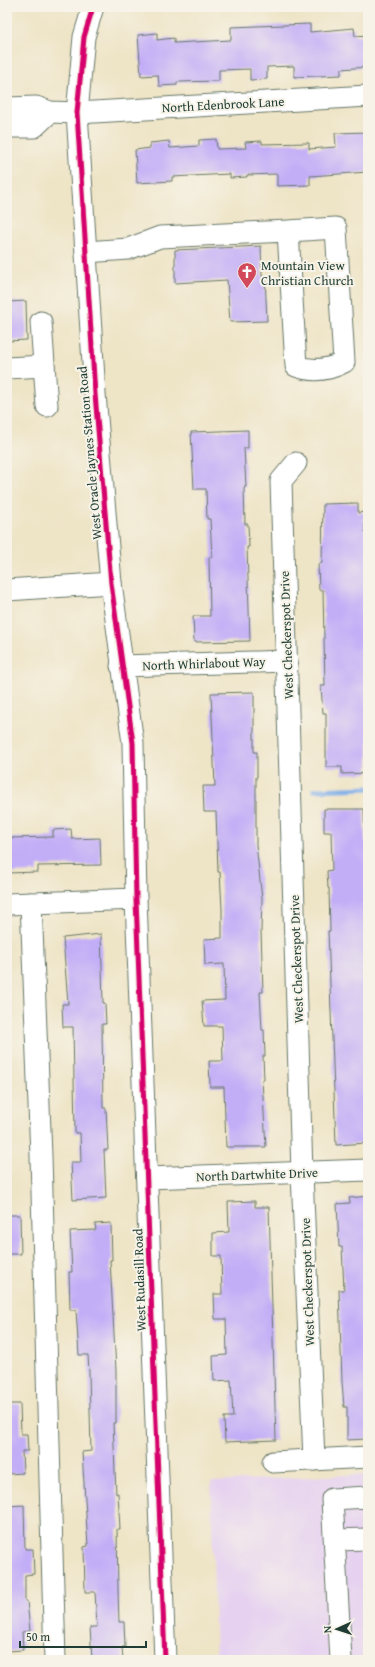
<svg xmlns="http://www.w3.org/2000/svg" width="375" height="1667" font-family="'Gentium Book Plus',serif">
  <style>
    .built { fill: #e6d2f0 }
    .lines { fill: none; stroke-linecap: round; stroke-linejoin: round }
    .stream { stroke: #7faee9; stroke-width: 5 }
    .building { fill: #c2adf7 }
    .minor-casing { stroke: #677767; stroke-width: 23 }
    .minor { stroke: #fff; stroke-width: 21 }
    .cycleway-casing { stroke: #f7f3e8; stroke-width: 8 }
    .cycleway { stroke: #d6006c; stroke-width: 5 }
    .labels { text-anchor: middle; stroke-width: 4; stroke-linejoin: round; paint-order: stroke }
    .street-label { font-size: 13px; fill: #1f3d34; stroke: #f7f3e8 }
    .poi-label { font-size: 13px; fill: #1f3d34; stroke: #f7f3e8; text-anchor: start }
  </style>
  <rect width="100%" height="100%" fill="#f7f3e8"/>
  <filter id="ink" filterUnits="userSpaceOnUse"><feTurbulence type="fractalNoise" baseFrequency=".025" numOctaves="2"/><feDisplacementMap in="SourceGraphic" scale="8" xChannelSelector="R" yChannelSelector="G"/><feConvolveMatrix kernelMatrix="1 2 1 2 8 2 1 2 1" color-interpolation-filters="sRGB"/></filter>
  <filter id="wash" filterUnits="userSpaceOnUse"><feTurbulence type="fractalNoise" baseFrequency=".012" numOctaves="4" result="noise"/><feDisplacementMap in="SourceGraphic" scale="16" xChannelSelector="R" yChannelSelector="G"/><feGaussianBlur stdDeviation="0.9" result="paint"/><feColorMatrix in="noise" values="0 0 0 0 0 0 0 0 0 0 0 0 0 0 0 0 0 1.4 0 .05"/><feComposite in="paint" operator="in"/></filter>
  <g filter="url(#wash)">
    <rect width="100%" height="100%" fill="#eee4c6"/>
    <polygon class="built" points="368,1474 368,1660 216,1660 211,1482"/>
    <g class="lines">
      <polyline class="stream" points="314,790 368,788"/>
    </g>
    <g id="blocks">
      <g class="building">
        <polygon points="310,24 310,32 354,28 355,36 368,35 368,67 341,69 341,75 294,77 294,66 267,67 267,79 250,80 250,69 219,70 219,81 177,82 177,85 159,86 158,75 141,76 138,35 157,33 157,40 174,38 174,43 231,40 231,27"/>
        <polygon points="368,132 368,172 310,176 310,185 277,186 277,174 247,175 247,177 230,178 230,174 172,177 172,181 137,183 135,150 150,148 150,143 169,141 170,148 199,146 199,140 216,139 217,149 246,148 245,142 262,141 262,144 309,143 309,149 336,147 335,133"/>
        <polygon points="261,246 262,276 265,276 267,321 230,322 227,280 175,283 175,250"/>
        <polygon points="26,301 27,340 7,341 7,302"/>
        <polygon points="248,430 248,448 244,448 246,487 244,487 245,524 248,524 249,547 247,547 250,641 194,642 193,616 210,616 209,557 212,557 210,519 207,519 206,489 194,489 191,432"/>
        <polygon points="358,503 358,513 364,512 365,532 368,532 368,773 342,774 342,767 326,767 326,713 323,713 321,686 325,686 323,590 319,590 318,564 322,563 323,504"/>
        <polygon points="254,692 254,752 257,752 257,777 256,777 256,844 262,899 261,931 263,992 260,992 262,1030 264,1030 265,1056 263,1056 264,1079 262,1079 266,1147 226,1147 224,1087 210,1087 209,1061 223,1061 222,1026 204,1026 202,1001 225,1000 224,964 205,965 204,939 222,938 222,909 220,872 218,872 216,812 204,812 203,786 215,786 211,693"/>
        <polygon points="324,809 364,809 365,842 368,842 368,1143 336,1145 328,931 330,931 329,888 328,888 327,871 332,870 331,832 324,832"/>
        <polygon points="71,829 72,839 100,838 101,865 38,866 38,872 7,873 7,838 53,837 53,830"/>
        <polygon points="101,934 103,1003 105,1003 106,1024 102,1024 103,1108 106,1108 108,1150 104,1150 106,1198 73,1200 71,1162 81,1162 80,1133 75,1133 73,1027 63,1027 62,1004 68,1004 63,938"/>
        <polygon points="368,1196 368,1439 347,1440 347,1407 344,1407 342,1382 339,1290 344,1290 342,1247 339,1247 337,1204 350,1203 349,1198"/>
        <polygon points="255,1201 255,1207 269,1207 276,1440 225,1442 224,1417 233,1417 231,1380 214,1381 213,1356 227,1355 226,1319 215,1319 214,1294 222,1294 221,1256 213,1256 213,1233 229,1232 228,1202"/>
        <polygon points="7,1215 20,1215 21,1254 7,1254"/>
        <polygon points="111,1223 112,1260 110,1260 116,1371 116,1423 113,1423 116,1494 118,1493 120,1529 117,1529 118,1591 119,1622 124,1622 125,1647 122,1647 123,1660 92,1660 90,1627 97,1627 95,1592 85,1592 84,1547 88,1546 82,1452 91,1451 89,1372 88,1355 79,1355 76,1310 70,1310 69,1272 72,1272 70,1231 96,1230 95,1224"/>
        <polygon points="7,1404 20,1404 21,1434 27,1434 28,1451 22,1451 23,1473 7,1474"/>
        <polygon points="24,1505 25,1549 33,1549 34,1574 25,1575 25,1601 27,1601 30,1631 22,1632 23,1650 7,1651 7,1506"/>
      </g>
    </g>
  </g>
  <g filter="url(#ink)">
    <use href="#blocks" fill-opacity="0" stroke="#677767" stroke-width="1"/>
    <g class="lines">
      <defs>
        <g id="minor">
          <polyline points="93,7 84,37 77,113 95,394 111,583 133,743 136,899 165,1660"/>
          <polyline points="7,108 36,107 50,112 77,113 368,96"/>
          <polyline points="7,127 34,127 50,112"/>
          <path d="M86 252 128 249 160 237 288 231 296 366C312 372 329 370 344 362L336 228 288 231"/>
          <polyline points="41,322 47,406"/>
          <polyline points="7,368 44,366"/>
          <polyline points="296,463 281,481 302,1173 314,1460"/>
          <polyline points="7,590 111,583"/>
          <polyline points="121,666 287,661"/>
          <polyline points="31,903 41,1156 55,1660"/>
          <polyline points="7,904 136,899"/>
          <polyline points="147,1178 368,1170"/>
          <polyline points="273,1462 368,1457"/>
          <polyline points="335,1540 368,1539"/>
          <polyline points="341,1660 332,1499 368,1497"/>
        </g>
      </defs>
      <use href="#minor" class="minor-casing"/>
      <use href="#minor" class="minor"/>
      <defs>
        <polyline id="cycleway" points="93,7 84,37 77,113 95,394 111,583 133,743 136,899 165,1660"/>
      </defs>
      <use href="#cycleway" class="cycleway-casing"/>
      <use href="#cycleway" class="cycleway"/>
    </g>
  </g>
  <defs>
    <symbol id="church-pin" viewBox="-11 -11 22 30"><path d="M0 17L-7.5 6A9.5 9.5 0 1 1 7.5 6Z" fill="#d1495b" stroke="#f7f3e8"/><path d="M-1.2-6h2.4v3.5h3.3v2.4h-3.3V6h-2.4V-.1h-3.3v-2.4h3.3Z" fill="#fff"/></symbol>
  </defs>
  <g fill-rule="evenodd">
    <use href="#church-pin" x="236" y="261" width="22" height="30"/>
  </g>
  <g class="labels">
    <g class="street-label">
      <text transform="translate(223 104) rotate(-3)" y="5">North Edenbrook Lane</text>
      <text transform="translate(89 453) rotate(-95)" y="5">West Oracle Jaynes Station Road</text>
      <text transform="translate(286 635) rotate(-92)" y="5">West Checkerspot Drive</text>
      <text transform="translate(204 663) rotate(-2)" y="5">North Whirlabout Way</text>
      <text transform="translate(296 959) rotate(-92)" y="5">West Checkerspot Drive</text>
      <text transform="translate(257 1174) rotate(-2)" y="5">North Dartwhite Drive</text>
      <text transform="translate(139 1280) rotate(-92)" y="5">West Rudasill Road</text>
      <text transform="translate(307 1282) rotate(-92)" y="5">West Checkerspot Drive</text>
    </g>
    <g class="poi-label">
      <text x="261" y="270">Mountain View<tspan x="261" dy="15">Christian Church</tspan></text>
    </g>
  </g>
  <rect width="375" height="1667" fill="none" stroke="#f7f3e8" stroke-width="24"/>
  <g transform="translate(337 1629) rotate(267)" stroke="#f7f3e8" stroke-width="3" paint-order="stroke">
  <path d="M0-3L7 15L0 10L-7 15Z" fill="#1f3d34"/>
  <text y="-6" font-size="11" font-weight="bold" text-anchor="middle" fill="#1f3d34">N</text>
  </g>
  <path d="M20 1641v6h126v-6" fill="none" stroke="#1f3d34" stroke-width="2"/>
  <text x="26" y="1641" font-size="12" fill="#1f3d34" stroke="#f7f3e8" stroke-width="3" paint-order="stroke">50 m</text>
</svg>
